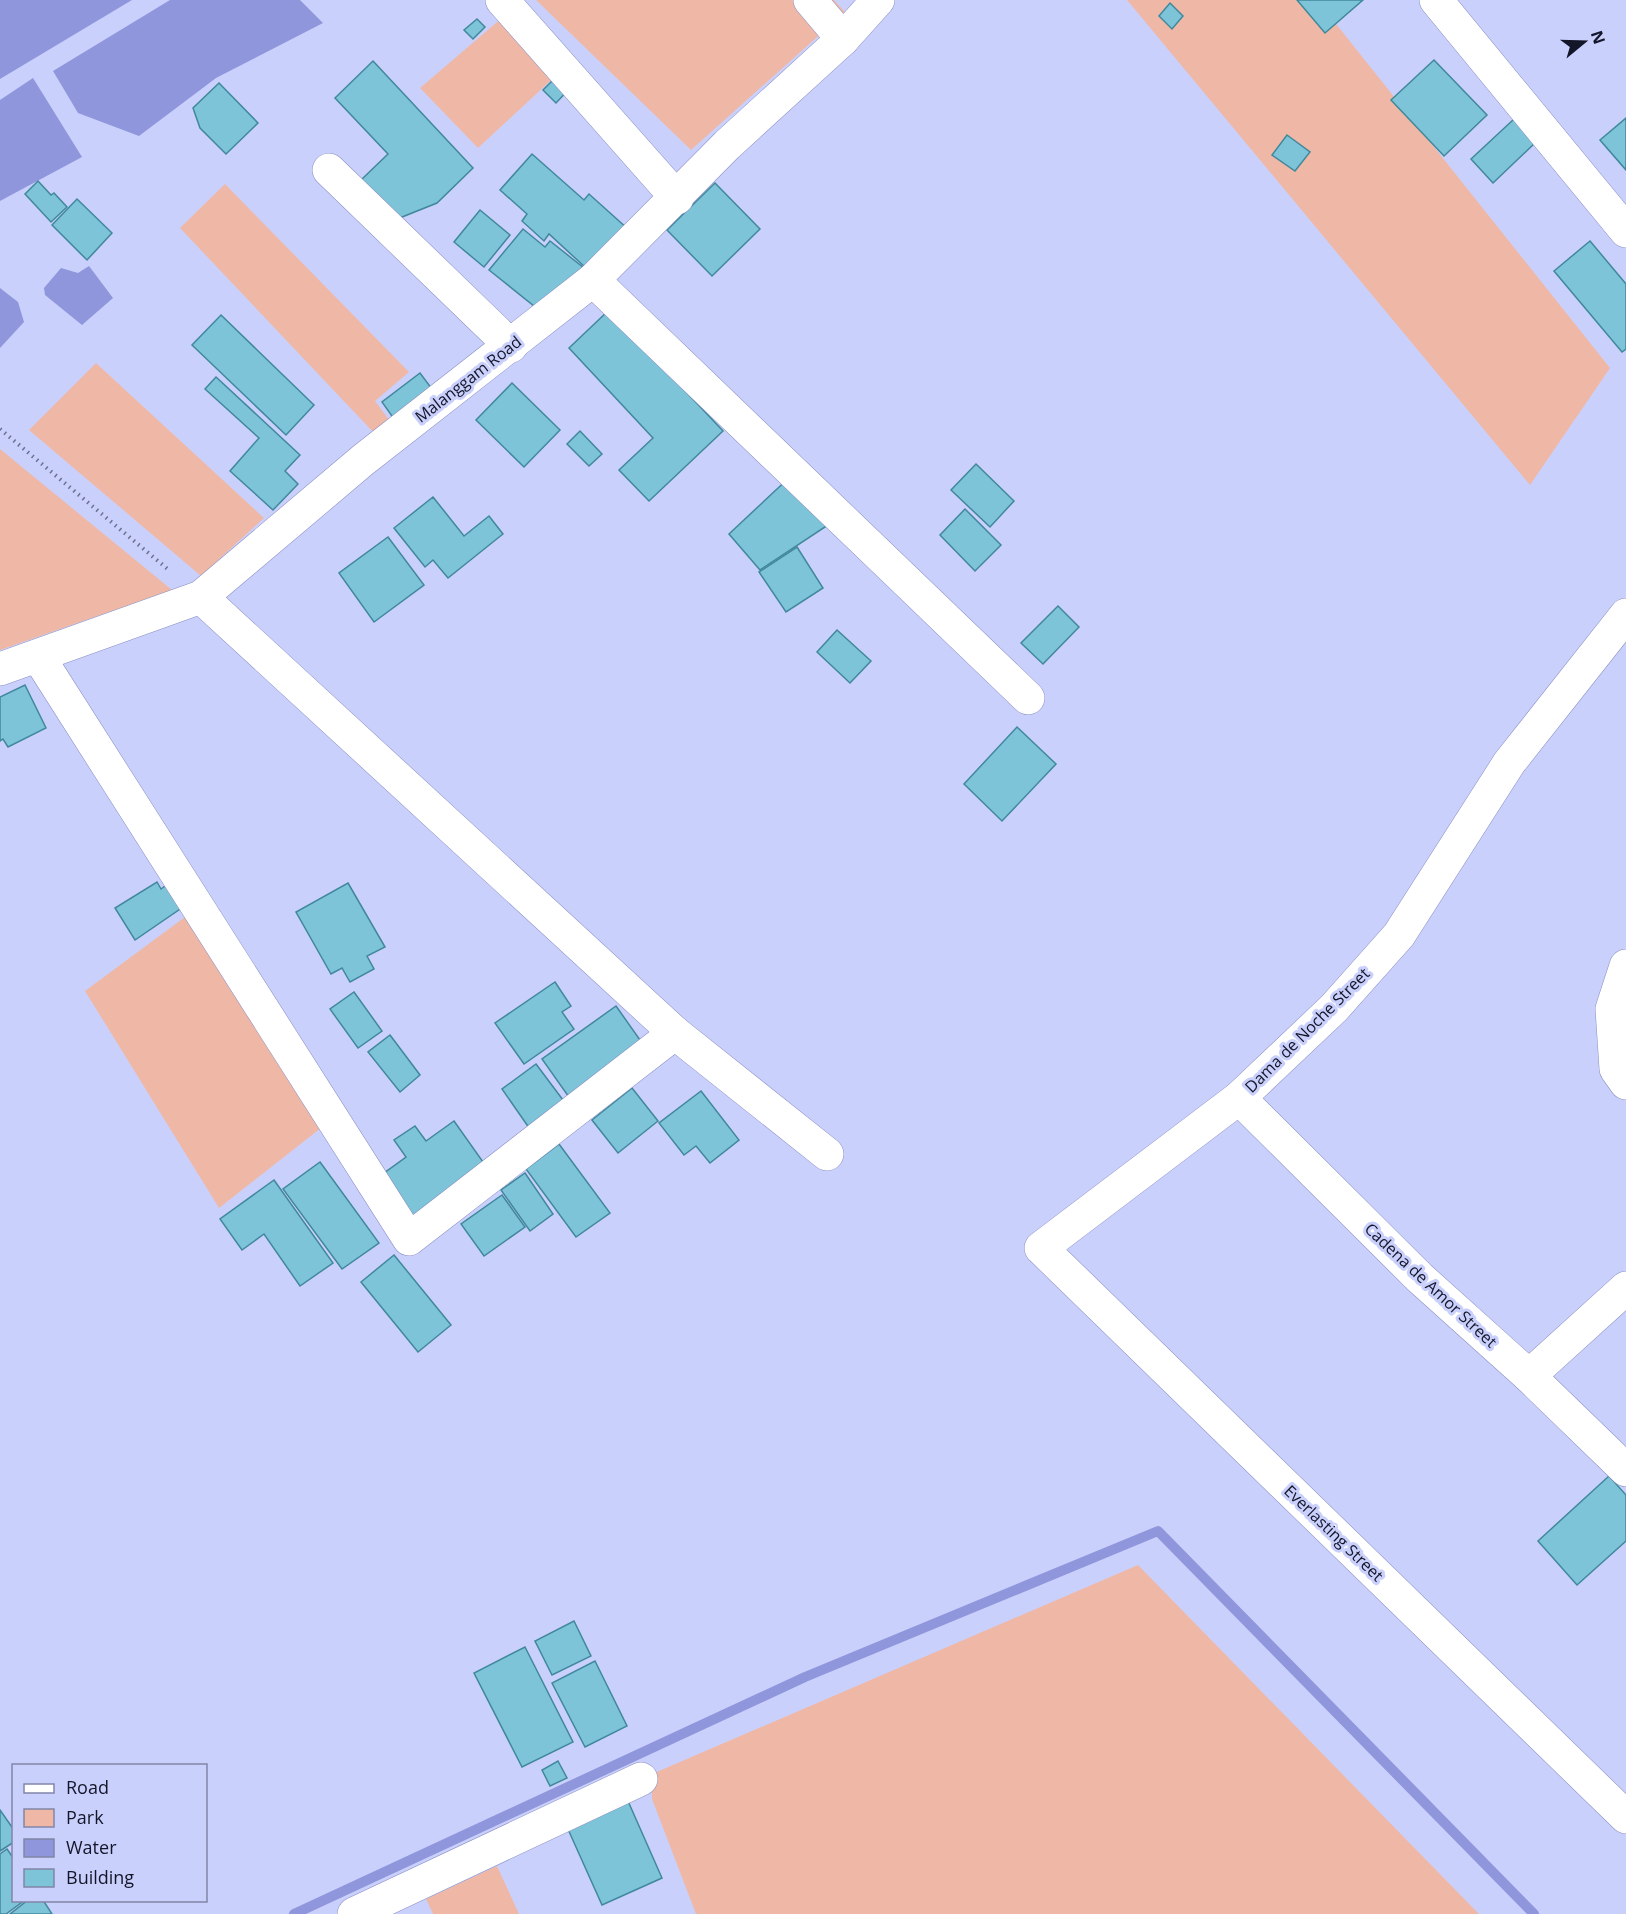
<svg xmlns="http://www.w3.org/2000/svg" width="1626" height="1914" font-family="'Open Sans',sans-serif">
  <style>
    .green { fill: #efb8a6 }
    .water { fill: #8f96dc }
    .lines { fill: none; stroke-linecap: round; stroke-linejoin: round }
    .stream { stroke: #8f96dc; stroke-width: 10 }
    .building { fill: #7dc4d9; stroke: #41889c; stroke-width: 1.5 }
    .minor-casing { stroke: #8990c3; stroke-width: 34 }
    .path { stroke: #6d7191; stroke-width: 4; stroke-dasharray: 1.5 4.5; stroke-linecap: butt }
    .minor { stroke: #fff; stroke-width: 33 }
    .labels { text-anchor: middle; stroke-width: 6; stroke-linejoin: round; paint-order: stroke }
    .street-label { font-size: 16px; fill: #131528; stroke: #cad0fc }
  </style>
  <rect width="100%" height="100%" fill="#cad0fc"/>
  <g class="green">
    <polygon points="536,0 834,0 845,12 691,150"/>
    <polygon points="1127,0 1317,0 1610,368 1530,485"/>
    <polygon points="510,11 562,70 478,148 420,88"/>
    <polygon points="225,184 409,372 375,401 390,421 374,433 180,228"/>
    <polygon points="96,363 264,518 201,576 29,430"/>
    <polygon points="0,449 172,590 0,650"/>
    <polygon points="189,914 321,1128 219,1208 85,991"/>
    <polygon points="1138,1565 1479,1914 696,1914 652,1799 652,1774"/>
    <polygon points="497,1866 519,1914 433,1914 426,1899"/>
  </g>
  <g class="water">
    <polygon points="0,0 132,0 0,79"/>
    <polygon points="170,0 300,0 323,23 216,78 139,136 78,113 53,71"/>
    <polygon points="33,78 82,157 0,201 0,100"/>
    <polygon points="89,266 113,298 82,325 45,295 44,288 61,268 78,273"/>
    <polygon points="0,288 18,302 24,322 0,348"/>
  </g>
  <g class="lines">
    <polyline class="stream" points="294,1914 805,1677 1158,1531 1534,1914"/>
  </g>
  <g class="building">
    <polygon points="1297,0 1363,0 1325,33"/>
    <polygon points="1170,3 1183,16 1172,29 1159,16"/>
    <polygon points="477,19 485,27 473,39 464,30"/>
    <polygon points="1434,60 1487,115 1444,156 1391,100"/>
    <polygon points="373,61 473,168 437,203 397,219 361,180 388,154 335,98"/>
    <polygon points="561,72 574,84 556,103 543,90"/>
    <polygon points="219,83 258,123 226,154 200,128 193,108"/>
    <polygon points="1626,118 1626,170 1600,140"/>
    <polygon points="1514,119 1536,142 1493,183 1471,159"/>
    <polygon points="1287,135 1310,152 1295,171 1272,155"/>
    <polygon points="532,154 584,200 589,194 629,230 586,268 549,234 544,241 522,221 527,214 500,190"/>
    <polygon points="38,181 51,195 54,193 67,207 51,222 25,194"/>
    <polygon points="715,183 760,229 712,276 667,230"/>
    <polygon points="77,199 112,233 87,260 52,225"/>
    <polygon points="480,210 510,235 484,267 454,242"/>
    <polygon points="523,229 545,247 550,241 584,268 539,310 489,270"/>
    <polygon points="1590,241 1626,284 1626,349 1622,352 1554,271"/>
    <polygon points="609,310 723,431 649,501 619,470 653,438 569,348"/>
    <polygon points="221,315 314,405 286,435 192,345"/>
    <polygon points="420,373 432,389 394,419 382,402"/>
    <polygon points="216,377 300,455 285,471 298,484 273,510 230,471 259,438 205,389"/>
    <polygon points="512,383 560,430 524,467 476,420"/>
    <polygon points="580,431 602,454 589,466 567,444"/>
    <polygon points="976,464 1014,501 990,527 951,490"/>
    <polygon points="793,474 831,523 760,570 729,534"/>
    <polygon points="433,497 464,536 489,516 503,534 448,578 433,560 425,567 394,528"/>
    <polygon points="965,509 1001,545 975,571 940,535"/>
    <polygon points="388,537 424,585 374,622 339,573"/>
    <polygon points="797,547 823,588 786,612 759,572"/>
    <polygon points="1058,606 1079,627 1043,664 1021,643"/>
    <polygon points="837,630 871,661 850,683 817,652"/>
    <polygon points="25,685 46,728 8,747 3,739 0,741 0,697"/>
    <polygon points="1017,727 1056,764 1002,821 964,784"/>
    <polygon points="157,882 161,889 169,883 183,907 135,940 115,908"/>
    <polygon points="348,883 385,947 367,956 374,969 350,982 342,968 331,974 296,912"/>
    <polygon points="555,982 571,1006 562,1012 574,1029 524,1064 495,1023"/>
    <polygon points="354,992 382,1031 358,1048 330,1009"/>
    <polygon points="616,1006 645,1047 571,1100 542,1059"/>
    <polygon points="390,1035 420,1075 400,1092 368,1052"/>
    <polygon points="536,1064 563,1100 532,1132 502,1089"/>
    <polygon points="632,1088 658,1121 618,1153 592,1120"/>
    <polygon points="701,1091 739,1140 710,1163 696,1146 684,1155 659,1123"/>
    <polygon points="454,1121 488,1169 413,1222 380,1176 406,1157 394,1140 415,1126 426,1141"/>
    <polygon points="559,1144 610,1213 576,1237 526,1169"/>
    <polygon points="320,1162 379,1243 342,1269 283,1189"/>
    <polygon points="525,1173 553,1214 530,1231 501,1190"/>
    <polygon points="274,1180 333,1263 300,1286 264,1234 242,1250 220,1219"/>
    <polygon points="502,1195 525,1227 484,1256 461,1224"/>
    <polygon points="394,1255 451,1325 418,1352 361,1282"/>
    <polygon points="1609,1476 1626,1495 1626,1541 1577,1585 1538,1541"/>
    <polygon points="574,1621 591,1656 552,1675 535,1641"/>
    <polygon points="525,1647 573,1742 522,1767 474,1673"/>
    <polygon points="595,1661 627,1726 585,1747 552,1683"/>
    <polygon points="558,1761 567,1778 550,1786 542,1770"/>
    <polygon points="628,1801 662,1878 602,1905 567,1827"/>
    <polygon points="0,1810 14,1830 14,1842 0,1851"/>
    <polygon points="7,1849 14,1859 14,1900 25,1900 6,1914 0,1914 0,1854"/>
    <polygon points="28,1900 43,1900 52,1914 10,1914"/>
  </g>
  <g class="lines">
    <defs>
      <g id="minor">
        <polyline points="502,0 677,198"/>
        <polyline points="810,0 843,39"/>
        <polyline points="1436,0 1626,231"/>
        <polyline points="329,170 511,346"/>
        <polyline points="593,280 1028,698"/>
        <polyline points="201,597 675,1033 827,1154"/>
        <polyline points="1626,615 1509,763 1399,935 1334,1008 1239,1098 1041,1248 1626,1817"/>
        <polyline points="38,656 409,1239 675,1033"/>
        <polyline points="0,669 201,597 363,460 593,280 727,145 843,39 878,0"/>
        <polyline points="1626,966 1612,1009 1616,1069 1626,1083"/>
        <polyline points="1239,1098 1420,1278 1529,1376 1626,1470"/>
        <polyline points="1529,1376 1626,1288"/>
        <polyline points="354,1914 641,1779"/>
      </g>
    </defs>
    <use href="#minor" class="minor-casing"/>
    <polyline class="path" points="0,429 170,571"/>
    <use href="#minor" class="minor"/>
  </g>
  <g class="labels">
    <g class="street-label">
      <text transform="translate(468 379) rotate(-38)" y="6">Malanggam Road</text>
      <text transform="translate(1307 1030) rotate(-45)" y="6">Dama de Noche Street</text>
      <text transform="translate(1431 1285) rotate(43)" y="6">Cadena de Amor Street</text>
      <text transform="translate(1334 1533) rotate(44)" y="6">Everlasting Street</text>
    </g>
  </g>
  <rect x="12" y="1764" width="195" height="138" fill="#cad0fc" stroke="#8185a7" stroke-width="1.5"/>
  <rect x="24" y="1784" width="30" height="9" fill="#ffffff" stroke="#8185a7" stroke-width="1.5"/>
  <text x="66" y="1794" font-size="18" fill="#131528">Road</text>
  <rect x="24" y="1809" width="30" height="18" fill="#efb8a6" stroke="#8185a7" stroke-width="1.5"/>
  <text x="66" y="1824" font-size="18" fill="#131528">Park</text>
  <rect x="24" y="1839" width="30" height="18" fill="#8f96dc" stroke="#8185a7" stroke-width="1.5"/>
  <text x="66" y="1854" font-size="18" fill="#131528">Water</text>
  <rect x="24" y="1869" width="30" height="18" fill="#7dc4d9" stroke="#8185a7" stroke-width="1.5"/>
  <text x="66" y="1884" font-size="18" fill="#131528">Building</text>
  <g transform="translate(1584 42) rotate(71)" stroke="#cad0fc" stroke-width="4.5" paint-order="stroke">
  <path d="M0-4.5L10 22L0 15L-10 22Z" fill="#131528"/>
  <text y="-9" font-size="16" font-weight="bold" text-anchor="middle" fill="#131528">N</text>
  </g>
</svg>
